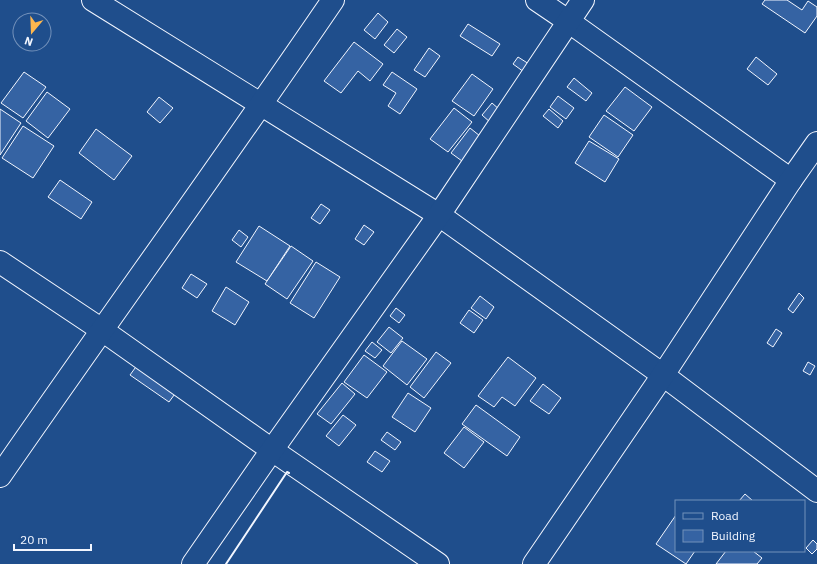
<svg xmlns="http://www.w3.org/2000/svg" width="817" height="564" font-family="'IBM Plex Sans',sans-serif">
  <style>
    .building { fill: #3563a3; stroke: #f2f6ff }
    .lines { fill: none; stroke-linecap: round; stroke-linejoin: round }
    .street-casing { stroke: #f2f6ff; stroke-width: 24 }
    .street { stroke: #1f4e8c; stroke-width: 22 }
    .wall { stroke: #f2f6ff; stroke-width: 2 }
  </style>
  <rect width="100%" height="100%" fill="#1f4e8c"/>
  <g class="building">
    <polygon points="765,0 787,0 802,10 808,1 817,7 817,16 805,33 762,4"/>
    <polygon points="378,13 388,22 375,39 364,30"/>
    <polygon points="468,24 500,44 492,56 460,36"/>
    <polygon points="397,29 407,37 394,53 384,45"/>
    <polygon points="354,42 383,64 370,81 358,71 341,93 324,81"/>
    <polygon points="429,48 440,56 425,77 414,70"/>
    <polygon points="518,57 529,64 524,72 513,64"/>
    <polygon points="756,57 777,74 768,85 747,69"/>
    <polygon points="24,72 46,87 23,118 1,103"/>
    <polygon points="392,72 417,89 400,114 388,106 396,93 383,85"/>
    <polygon points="472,74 493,89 474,116 452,101"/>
    <polygon points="574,78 592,93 586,101 567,87"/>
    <polygon points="625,87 652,107 634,131 606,111"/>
    <polygon points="47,92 70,109 48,138 26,121"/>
    <polygon points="558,96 574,108 566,119 550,107"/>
    <polygon points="159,97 173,108 160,123 147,112"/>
    <polygon points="492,103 500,110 491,123 482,115"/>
    <polygon points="454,108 472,122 448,152 430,139"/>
    <polygon points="0,109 21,123 0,155"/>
    <polygon points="549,109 563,121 558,128 543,116"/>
    <polygon points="604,115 633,135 618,157 589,137"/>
    <polygon points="23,126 54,146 33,178 2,158"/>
    <polygon points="470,128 480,136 462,161 451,153"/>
    <polygon points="96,129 132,156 114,180 79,153"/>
    <polygon points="589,141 619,159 605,182 575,163"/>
    <polygon points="60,180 92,202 81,219 48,197"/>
    <polygon points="321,204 330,210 320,224 311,218"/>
    <polygon points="364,225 374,232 364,245 355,239"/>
    <polygon points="259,226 290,246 267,281 236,262"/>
    <polygon points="239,230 248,237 241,247 232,240"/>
    <polygon points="291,246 313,261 287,299 265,284"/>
    <polygon points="316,262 340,277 314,318 290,303"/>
    <polygon points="191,274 207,284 197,298 182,288"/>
    <polygon points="226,287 249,302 235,325 212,311"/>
    <polygon points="799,293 804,298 793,313 788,309"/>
    <polygon points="480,296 494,307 486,319 471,308"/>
    <polygon points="396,308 405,315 399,323 390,316"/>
    <polygon points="469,310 483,320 474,333 460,323"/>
    <polygon points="389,327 403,338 391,353 377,342"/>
    <polygon points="776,329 782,333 773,347 767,343"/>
    <polygon points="402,341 427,359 407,385 383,366"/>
    <polygon points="372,342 382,350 375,358 365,351"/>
    <polygon points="436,352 451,363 424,398 410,387"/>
    <polygon points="364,355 387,372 367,398 344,382"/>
    <polygon points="508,357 536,378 515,406 502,397 494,407 478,396"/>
    <polygon points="808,362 815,366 810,375 803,371"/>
    <polygon points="138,364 177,391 169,402 130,375"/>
    <polygon points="342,383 355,394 331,424 317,414"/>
    <polygon points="543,384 561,398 549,414 530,401"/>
    <polygon points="408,393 431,408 415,432 392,417"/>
    <polygon points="476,405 520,437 507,456 462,424"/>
    <polygon points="343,415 356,425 339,446 326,436"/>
    <polygon points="464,427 484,442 464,468 444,453"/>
    <polygon points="387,432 401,442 395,450 381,440"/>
    <polygon points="375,451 390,461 382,472 367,462"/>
    <polygon points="745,494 753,501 739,501"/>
    <polygon points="676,515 676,551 695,551 686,564 656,544"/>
    <polygon points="813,540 817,544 817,549 812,554 806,548"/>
    <polygon points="726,551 753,551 762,558 757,564 716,564"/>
  </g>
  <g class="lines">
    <defs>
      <g id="street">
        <polyline points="93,0 439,215 663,375 817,491"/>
        <polyline points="537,0 568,21 791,180"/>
        <polyline points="0,262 102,330 272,450 438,564"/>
        <path d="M0 476C110 317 224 160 333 0"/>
        <polyline points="193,564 272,450 439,215 583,0"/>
        <polyline points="534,564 663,375 791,180 817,143"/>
      </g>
    </defs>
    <use href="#street" class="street-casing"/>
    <use href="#street" class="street"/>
    <polyline class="wall" points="226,564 287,472 289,473"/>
  </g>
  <rect x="675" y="500" width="130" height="52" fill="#1f4e8c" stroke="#7391ba"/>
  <rect x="683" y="513" width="20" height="6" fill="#1f4e8c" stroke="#7391ba"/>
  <text x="711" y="520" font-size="12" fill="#f2f6ff">Road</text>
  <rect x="683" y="530" width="20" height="12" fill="#3563a3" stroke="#7391ba"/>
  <text x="711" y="540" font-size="12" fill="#f2f6ff">Building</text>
  <g transform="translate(32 32) rotate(199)"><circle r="19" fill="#1f4e8c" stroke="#7391ba"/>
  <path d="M0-3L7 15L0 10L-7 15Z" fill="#ffb74d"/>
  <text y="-6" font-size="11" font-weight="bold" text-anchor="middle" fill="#f2f6ff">N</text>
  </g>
  <path d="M14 544v6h77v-6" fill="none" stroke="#f2f6ff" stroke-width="2"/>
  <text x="20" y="544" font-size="12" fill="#f2f6ff" stroke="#1f4e8c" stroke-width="3" paint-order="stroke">20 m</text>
</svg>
